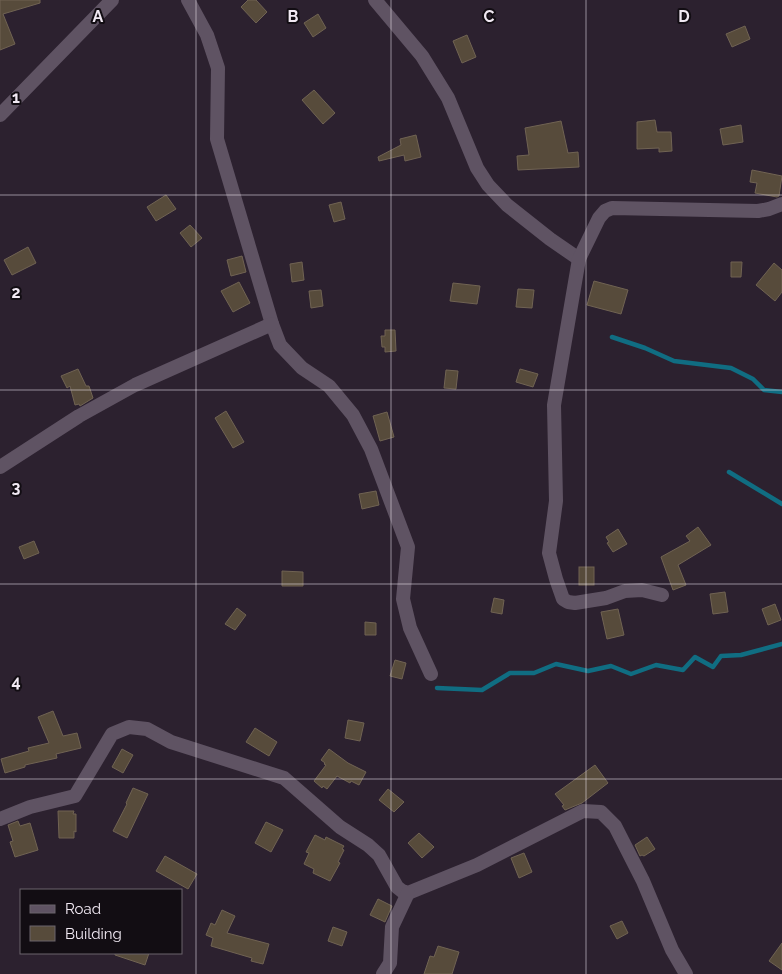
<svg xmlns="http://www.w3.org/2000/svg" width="782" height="974" font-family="Raleway,sans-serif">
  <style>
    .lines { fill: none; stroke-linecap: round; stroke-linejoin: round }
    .stream { stroke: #106d82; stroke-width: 4.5 }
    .building { fill: #574b3b; stroke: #706353 }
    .minor { stroke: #5f5363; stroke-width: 14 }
    .tertiary { stroke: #5f5363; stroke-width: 14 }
    .grid { fill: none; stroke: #f1e9f3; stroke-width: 1; stroke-opacity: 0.55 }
    .grid-label { font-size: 16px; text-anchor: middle; font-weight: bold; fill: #f1e9f3; stroke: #120d13; stroke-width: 4; stroke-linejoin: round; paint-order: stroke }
  </style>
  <rect width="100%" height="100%" fill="#2c212f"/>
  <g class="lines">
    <g class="stream">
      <polyline points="612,337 645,348 674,361 731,368 753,379 764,390 782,392"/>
      <polyline points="729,472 782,504"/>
      <polyline points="437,688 482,690 510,673 534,673 556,664 588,671 611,666 631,674 656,665 683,670 695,657 713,667 721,656 741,655 782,644"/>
    </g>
  </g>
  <g class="building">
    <polygon points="0,0 40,0 40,3 3,14 15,44 0,50"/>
    <polygon points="248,0 256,0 267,12 256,23 241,7"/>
    <polygon points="318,14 326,28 313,37 304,23"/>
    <polygon points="745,26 750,39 732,47 726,34"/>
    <polygon points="467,35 476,57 462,63 453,41"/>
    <polygon points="314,90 335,113 323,124 302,100"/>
    <polygon points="655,120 657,132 671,132 672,151 659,152 659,148 637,149 637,122"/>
    <polygon points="561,121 568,153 578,152 579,167 518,170 517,156 529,155 525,128"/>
    <polygon points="741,125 743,142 723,145 720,129"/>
    <polygon points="416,135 421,157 405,161 404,155 379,161 378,157 401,145 400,139"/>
    <polygon points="752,170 782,176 779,196 777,197 755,193 757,183 750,182"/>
    <polygon points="166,195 176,209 156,221 147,207"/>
    <polygon points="341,202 345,219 334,222 329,205"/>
    <polygon points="190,225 202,238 191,247 180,233"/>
    <polygon points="28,247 36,263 12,275 4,260"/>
    <polygon points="242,256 246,272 231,276 227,260"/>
    <polygon points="302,262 304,280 292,282 290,264"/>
    <polygon points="731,262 742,262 741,277 731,277"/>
    <polygon points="774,263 782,270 782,292 775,301 756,285"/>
    <polygon points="594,281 628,290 621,314 587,305"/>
    <polygon points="239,282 250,303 233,312 221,291"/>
    <polygon points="453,283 480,286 477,304 450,301"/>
    <polygon points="518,289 534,290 532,308 516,307"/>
    <polygon points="321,290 323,306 311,308 309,291"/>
    <polygon points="385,330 395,330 396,351 385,352 385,347 382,347 381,336 385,336"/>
    <polygon points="78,369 86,386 89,386 93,398 80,406 79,404 75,405 70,386 67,388 61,376"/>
    <polygon points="520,369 538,374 533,387 516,382"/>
    <polygon points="446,370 458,371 456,389 444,388"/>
    <polygon points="226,411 244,442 233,448 215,418"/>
    <polygon points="387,412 394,437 380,441 373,416"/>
    <polygon points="376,491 379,505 362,509 359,494"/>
    <polygon points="698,527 711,545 678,565 686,585 673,590 661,557 690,541 686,536"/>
    <polygon points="618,529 627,544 613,552 607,543 609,542 606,537"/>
    <polygon points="34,541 39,553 24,559 19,547"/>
    <rect x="579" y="567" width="15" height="18"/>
    <polygon points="282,571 303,572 303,586 282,586"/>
    <polygon points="725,592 728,612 713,614 710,594"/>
    <polygon points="494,598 504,600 502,614 491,612"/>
    <polygon points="775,604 781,620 768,625 762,609"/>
    <polygon points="237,608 246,615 235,630 225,624"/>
    <polygon points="618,609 624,635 607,639 601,612"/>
    <polygon points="365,622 376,623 376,635 365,635"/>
    <polygon points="395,660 406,663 402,679 390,676"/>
    <polygon points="53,711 63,736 77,733 81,748 56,754 57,758 25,765 25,767 5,773 1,759 29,751 28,748 49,743 38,717"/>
    <polygon points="348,720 364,723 360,741 345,738"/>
    <polygon points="255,728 277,742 269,756 246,742"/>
    <polygon points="122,749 133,755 123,773 112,767"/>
    <polygon points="329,749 348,763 366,772 359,785 351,781 350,783 337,776 327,789 323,786 322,788 314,781 326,765 324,764 325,763 321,760"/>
    <polygon points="595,765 608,783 582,803 565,810 562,806 564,805 555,794"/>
    <polygon points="133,788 148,794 127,838 113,831 127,804 126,803"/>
    <polygon points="388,789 404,802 394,812 379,800"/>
    <polygon points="58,811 74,811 73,814 76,814 76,832 74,831 74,838 59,838"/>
    <polygon points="18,821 20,826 30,823 38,850 15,857 10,842 13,841 8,825"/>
    <polygon points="266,822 283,830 271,852 255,843"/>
    <polygon points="419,833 434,847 422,858 408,843"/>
    <polygon points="315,835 325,840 326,837 344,846 342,849 344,850 338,862 340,863 330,881 313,873 314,869 304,864 309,853 306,852"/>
    <polygon points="647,837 655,849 644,856 642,855 640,856 635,845"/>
    <polygon points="524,853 532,872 519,878 511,858"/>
    <polygon points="165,856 197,874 188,889 156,871"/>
    <polygon points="378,899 392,906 385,922 370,915"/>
    <polygon points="222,910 235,916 227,933 269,944 263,964 251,961 252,958 211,946 213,938 206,935 211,923 215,925"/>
    <polygon points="622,921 628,933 617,939 610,926"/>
    <polygon points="333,927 347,932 342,946 328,941"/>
    <polygon points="782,943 782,970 769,961"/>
    <polygon points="438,946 459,952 452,974 424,974 430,956 434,957"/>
    <polygon points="115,953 149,953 145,965 115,955"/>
  </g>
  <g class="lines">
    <g class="minor">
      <polyline points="188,0 207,35 218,68 217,139 272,324 280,345 302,368 329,386 353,415 371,449 408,547 403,599 410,628 431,674"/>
      <polyline points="375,0 422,56 448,98 477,168 488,185 507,205 550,239 579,259"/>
      <polyline points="0,467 79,416 135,385 272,324"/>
      <polyline points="662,595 642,590 625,591 606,598 575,603 568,602 563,599 556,579 549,553 556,501 554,405 579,259 599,218 605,211 612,208 758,211 769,209 782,204"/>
      <polyline points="0,819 30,807 75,796 112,734 129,727 147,729 171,742 284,778 340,827 368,845 379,855 397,887 402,891 408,893 477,865 583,811 601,812 615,826 643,881 672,950 686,974"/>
      <polyline points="383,974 390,963 392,927 408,893"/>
    </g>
    <polyline class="tertiary" points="0,115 112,0"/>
  </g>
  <path class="grid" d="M196 0V974M391 0V974M586 0V974M0 195H782M0 390H782M0 584H782M0 779H782"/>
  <g class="grid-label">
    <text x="98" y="22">A</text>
    <text x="293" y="22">B</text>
    <text x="489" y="22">C</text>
    <text x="684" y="22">D</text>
    <text x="16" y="103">1</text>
    <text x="16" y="298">2</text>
    <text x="16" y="493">3</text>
    <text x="16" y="687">4</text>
  </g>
  <rect x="20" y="889" width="162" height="65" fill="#120d13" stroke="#6b656d"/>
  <rect x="30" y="905" width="25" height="8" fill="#5f5363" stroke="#6b656d"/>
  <text x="65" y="914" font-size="15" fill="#f1e9f3">Road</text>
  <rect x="30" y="926" width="25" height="15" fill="#574b3b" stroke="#6b656d"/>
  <text x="65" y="939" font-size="15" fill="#f1e9f3">Building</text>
</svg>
